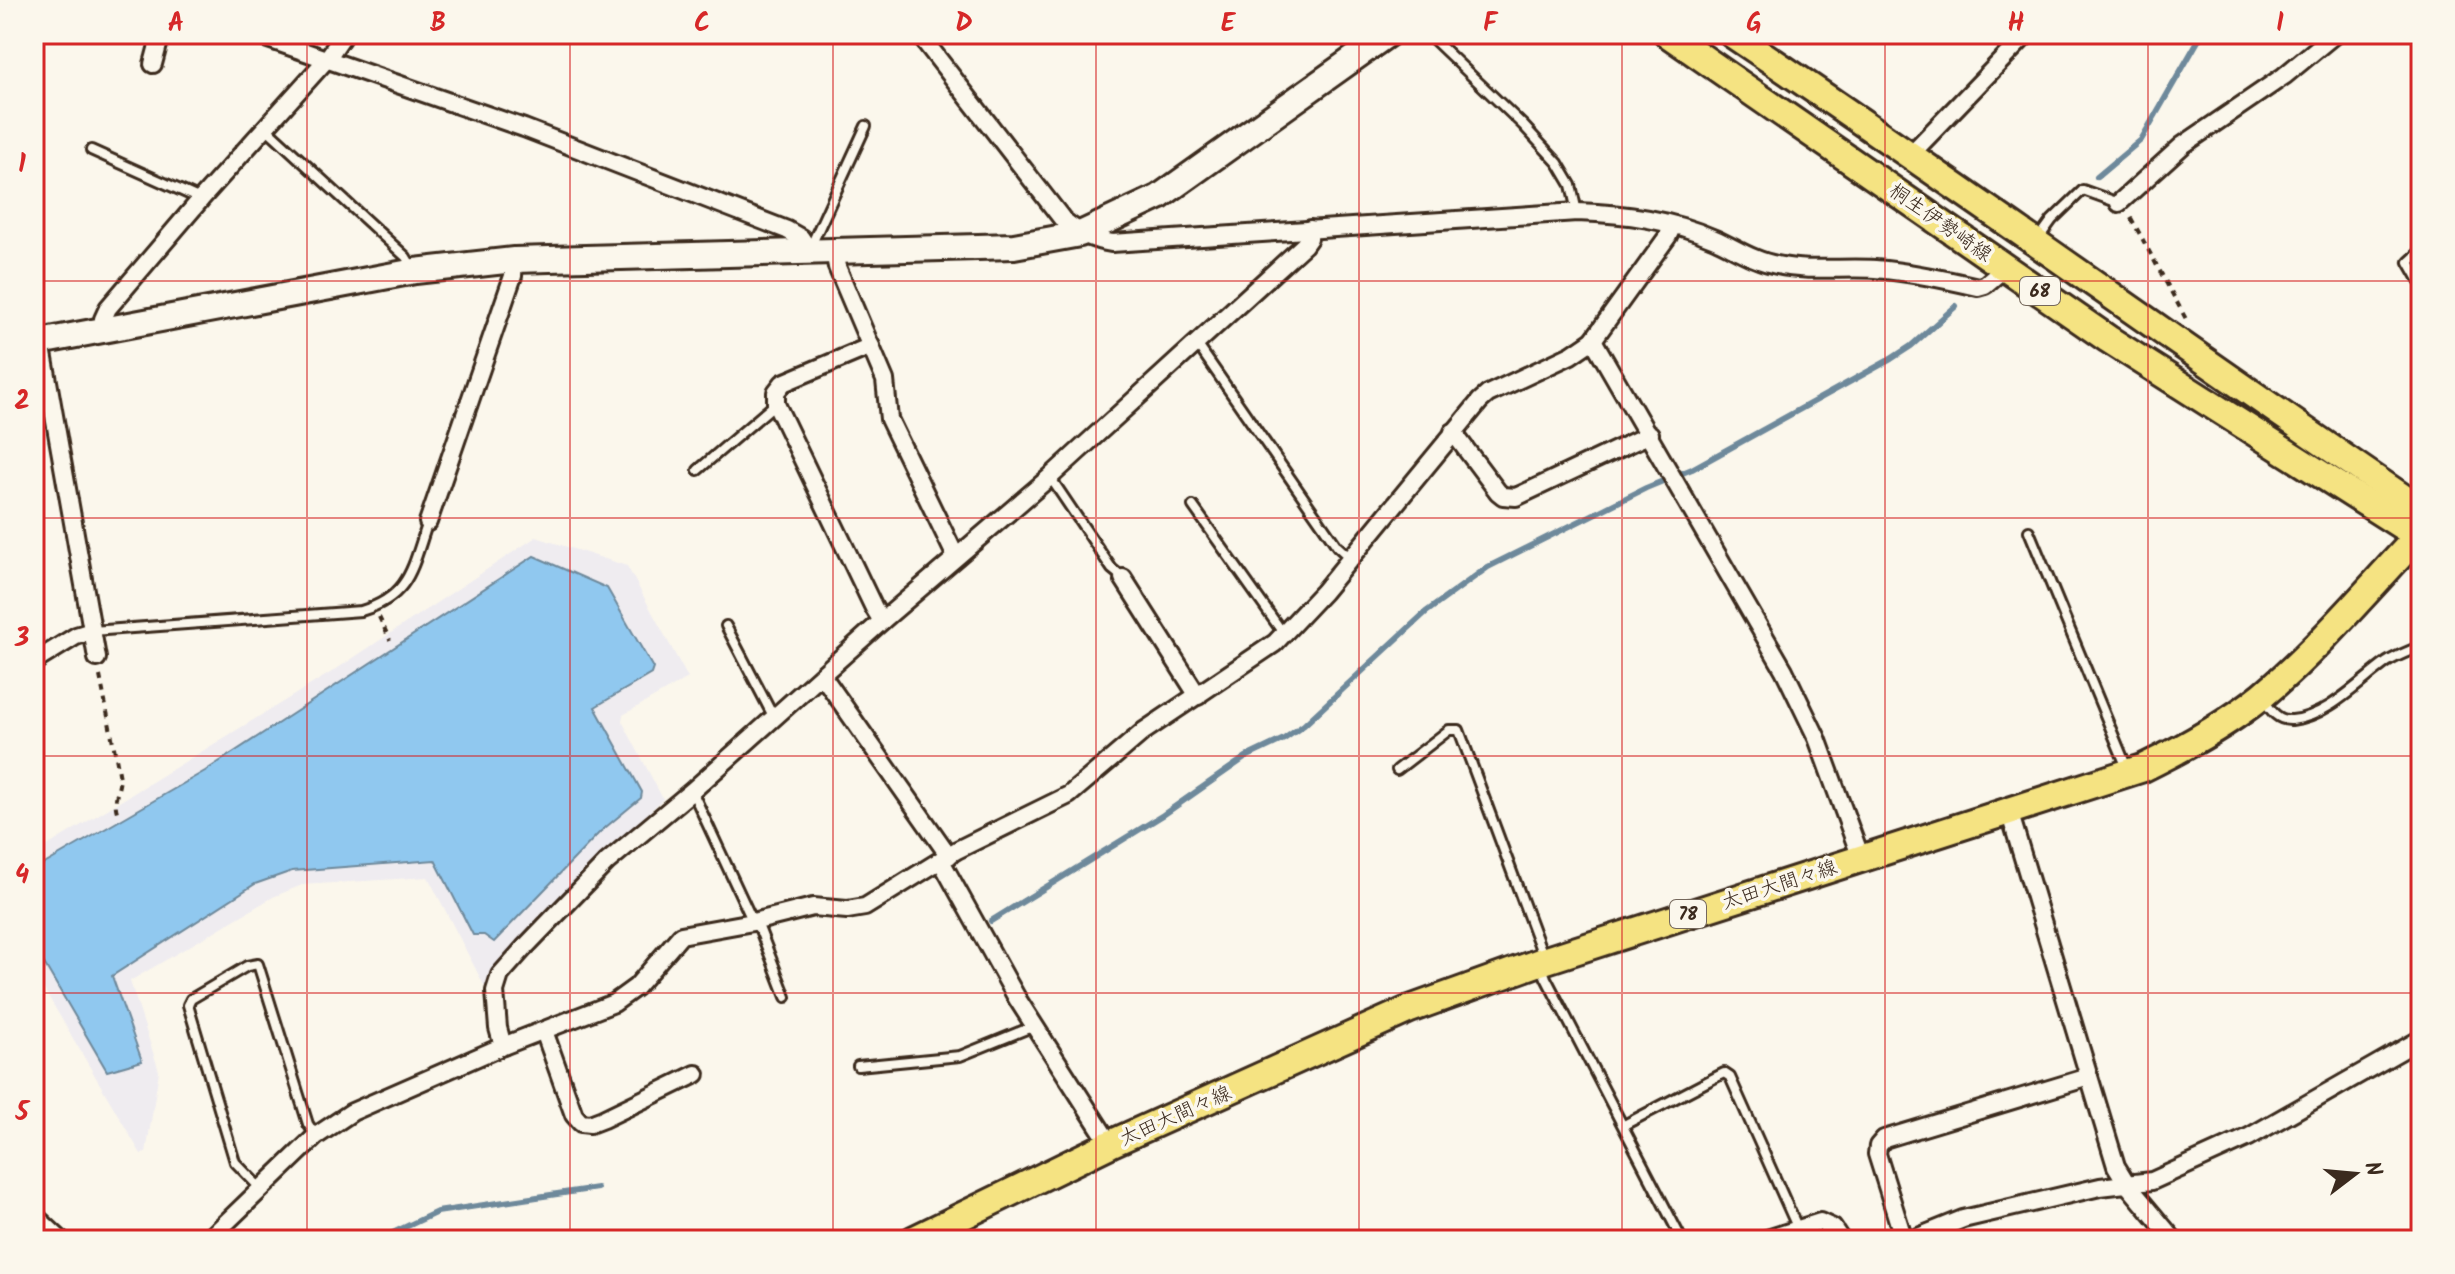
<svg xmlns="http://www.w3.org/2000/svg" width="2455" height="1274" font-family="Kalam,'Klee One',sans-serif">
  <style>
    .built { fill: #efecf0 }
    .water { fill: #90c8ef; stroke: #6e899b; stroke-width: 2 }
    .lines { fill: none; stroke-linecap: round; stroke-linejoin: round }
    .stream { stroke: #6e899b; stroke-width: 6 }
    .lane-casing { stroke: #3b2a1e; stroke-width: 14 }
    .street-casing { stroke: #3b2a1e; stroke-width: 22 }
    .secondary-casing { stroke: #3b2a1e; stroke-width: 30 }
    .primary-casing { stroke: #3b2a1e; stroke-width: 32 }
    .path { stroke: #3b2a1e; stroke-width: 4; stroke-dasharray: 6 6; stroke-linecap: butt }
    .lane { stroke: #fbf7ec; stroke-width: 8 }
    .street { stroke: #fbf7ec; stroke-width: 16 }
    .secondary { stroke: #fbf7ec; stroke-width: 24 }
    .primary { stroke: #f5e382; stroke-width: 26 }
    .grid { fill: none; stroke: #d62828; stroke-width: 2; stroke-opacity: 0.55 }
    .labels { text-anchor: middle; stroke-width: 7; stroke-linejoin: round; paint-order: stroke }
    .shield { fill: #fbf7ec; stroke: #75685c; stroke-width: 2 }
    .shield-label { font-size: 18px; font-weight: bold; fill: #3b2a1e }
    .street-label { font-size: 20px; fill: #3b2a1e; stroke: #fbf7ec }
    .neatline { fill: none; stroke: #d62828; stroke-width: 3 }
    .grid-label { font-size: 26px; text-anchor: middle; font-weight: bold; fill: #d62828 }
  </style>
  <rect width="100%" height="100%" fill="#fbf7ec"/>
  <filter id="ink" filterUnits="userSpaceOnUse"><feTurbulence type="fractalNoise" baseFrequency=".0125" numOctaves="2"/><feDisplacementMap in="SourceGraphic" scale="16" xChannelSelector="R" yChannelSelector="G"/><feConvolveMatrix kernelMatrix="1 2 1 2 8 2 1 2 1" color-interpolation-filters="sRGB"/></filter>
  <g filter="url(#ink)">
    <polygon class="built" points="536,537 627,566 688,678 623,715 622,721 663,799 540,915 494,969 486,989 428,877 302,885 273,897 130,981 159,1071 146,1153 141,1154 34,972 34,854 335,670"/>
    <polygon class="water" points="534,556 607,588 653,668 651,674 595,707 642,792 641,798 600,832 494,942 484,935 473,935 435,860 292,871 255,884 112,976 142,1061 107,1071 34,946 34,870 205,771"/>
    <g class="lines">
      <g class="stream">
        <polyline points="2097,177 2141,140 2202,34"/>
        <polyline points="991,921 1163,815 1246,757 1284,739 1304,725 1426,612 1488,567 1646,488 1692,469 1891,359 1911,346 1956,306"/>
        <polyline points="378,1240 437,1212 597,1188"/>
      </g>
      <defs>
        <g id="lane">
          <polyline points="1428,34 1523,125 1558,163 1571,185 1577,212"/>
          <polyline points="266,128 406,257 412,267"/>
          <polyline points="91,150 200,199"/>
          <polyline points="2039,238 2052,220 2083,190 2119,203"/>
          <polyline points="809,250 866,126"/>
          <polyline points="2421,251 2409,262 2421,283"/>
          <polyline points="1197,344 1337,546 1350,558"/>
          <polyline points="698,470 775,404"/>
          <polyline points="1050,477 1112,569 1123,578"/>
          <polyline points="1193,506 1283,633"/>
          <polyline points="2029,531 2127,768"/>
          <polyline points="726,626 774,718"/>
          <path d="M92 631 361 611C411 596 412 567 428 522"/>
          <path d="M2264 700C2271 711 2278 721 2292 720 2327 717 2360 681 2387 662 2398 655 2410 651 2421 646"/>
          <polyline points="1397,770 1449,730 1459,730 1541,950 1540,962 1546,978 1682,1240"/>
          <polyline points="692,791 753,922 760,930 786,997"/>
          <polyline points="858,1066 960,1056 1034,1026"/>
          <polyline points="1624,1125 1718,1076 1724,1073 1730,1077 1798,1229"/>
          <polyline points="260,1188 235,1162 188,1005 191,999 247,966 258,964 308,1124 316,1136"/>
        </g>
        <g id="street">
          <polyline points="254,34 524,128 787,230 801,238 809,250"/>
          <path d="M919 34 1063 220C1079 233 1092 240 1112 243L1577 212C1626 214 1669 219 1715 239 1735 248 1754 261 1777 265 1809 272 1842 267 1875 269 1909 272 1944 279 1978 287L1985 285 2006 267"/>
          <polyline points="153,64 161,34"/>
          <polyline points="1911,154 2027,34"/>
          <polyline points="2119,203 2183,145 2284,76 2335,34"/>
          <polyline points="834,251 837,267 885,380 889,419 956,557"/>
          <polyline points="105,332 103,319 108,308 201,199 327,59 344,34"/>
          <polyline points="1593,340 1784,670 1817,738 1861,858"/>
          <polyline points="41,342 97,658"/>
          <polyline points="871,346 783,383 776,392 776,404 874,608 882,621"/>
          <polyline points="1453,432 1498,492 1503,496 1516,497 1650,434"/>
          <polyline points="428,522 513,276 514,260"/>
          <polyline points="1123,578 1198,696"/>
          <polyline points="34,662 76,636 92,631"/>
          <polyline points="822,675 949,856"/>
          <polyline points="2009,811 2116,1166 2127,1184 2174,1240"/>
          <polyline points="941,861 1018,1000 1110,1144"/>
          <polyline points="544,1031 574,1115 581,1123 590,1124 603,1119 696,1074"/>
          <polyline points="503,1046 498,1028 495,991 500,975 524,948 607,862 692,791 882,621 1050,477 1304,245 1309,238 1310,229"/>
          <polyline points="34,1215 61,1240"/>
          <polyline points="208,1240 316,1136 352,1112 503,1046 614,1003 636,987 681,935 753,922 813,907 847,910 865,907 957,850 1069,795 1144,731 1275,643 1323,592 1480,401 1488,394 1571,355 1593,340 1668,236 1673,225"/>
          <polyline points="1764,1240 1820,1222 1833,1228 1841,1240"/>
          <polyline points="1904,1240 1877,1154 1878,1146 1884,1139 2089,1077"/>
          <polyline points="1911,1240 1963,1219 2100,1187 2152,1181 2249,1137 2421,1039"/>
        </g>
        <polyline id="secondary" points="34,343 415,271 514,260 1014,246 1080,234 1159,197 1388,34"/>
        <g id="primary">
          <polyline points="1668,34 2108,339 2421,538"/>
          <path d="M1732 34C1964 189 2190 353 2421 510"/>
          <path d="M913 1240 1110 1144 1410 1009 1540 962 2143 768C2186 747 2226 725 2263 695 2320 647 2369 588 2421 533"/>
        </g>
      </defs>
      <use href="#lane" class="lane-casing"/>
      <use href="#street" class="street-casing"/>
      <use href="#secondary" class="secondary-casing"/>
      <use href="#primary" class="primary-casing"/>
      <g class="path">
        <polyline points="2131,218 2186,319"/>
        <polyline points="379,617 390,640"/>
        <path d="M100 676 120 778C119 791 113 799 117 812"/>
      </g>
      <use href="#lane" class="lane"/>
      <use href="#street" class="street"/>
      <use href="#secondary" class="secondary"/>
      <use href="#primary" class="primary"/>
    </g>
  </g>
  <path class="grid" d="M307 34V1240M570 34V1240M833 34V1240M1096 34V1240M1359 34V1240M1622 34V1240M1885 34V1240M2148 34V1240M34 281H2421M34 518H2421M34 756H2421M34 993H2421"/>
  <g class="labels">
    <g class="shield">
      <rect x="2020" y="277" width="40" height="28" rx="6"/>
      <rect x="1670" y="900" width="36" height="28" rx="6"/>
    </g>
    <g class="shield-label">
      <text x="2040" y="297">68</text>
      <text x="1688" y="920">78</text>
    </g>
    <g class="street-label">
      <text transform="translate(1941 222) rotate(35)" y="7">桐生伊勢崎線</text>
      <text transform="translate(1779 884) rotate(-18)" y="7">太田大間々線</text>
      <text transform="translate(1175 1115) rotate(-24)" y="7">太田大間々線</text>
    </g>
  </g>
  <rect width="2455" height="1274" fill="none" stroke="#fbf7ec" stroke-width="88"/>
  <g transform="translate(2355 1174) rotate(74)" stroke="#fbf7ec" stroke-width="6" paint-order="stroke">
  <path d="M0-6L14 30L0 20L-14 30Z" fill="#3b2a1e"/>
  <text y="-12" font-size="22" font-weight="bold" text-anchor="middle" fill="#3b2a1e">N</text>
  </g>
  <rect x="44" y="44" width="2367" height="1186" class="neatline"/>
  <g class="grid-label">
    <text x="176" y="31">A</text>
    <text x="438" y="31">B</text>
    <text x="702" y="31">C</text>
    <text x="964" y="31">D</text>
    <text x="1228" y="31">E</text>
    <text x="1490" y="31">F</text>
    <text x="1754" y="31">G</text>
    <text x="2016" y="31">H</text>
    <text x="2280" y="31">I</text>
    <text x="22" y="172">1</text>
    <text x="22" y="409">2</text>
    <text x="22" y="646">3</text>
    <text x="22" y="883">4</text>
    <text x="22" y="1120">5</text>
  </g>
</svg>
